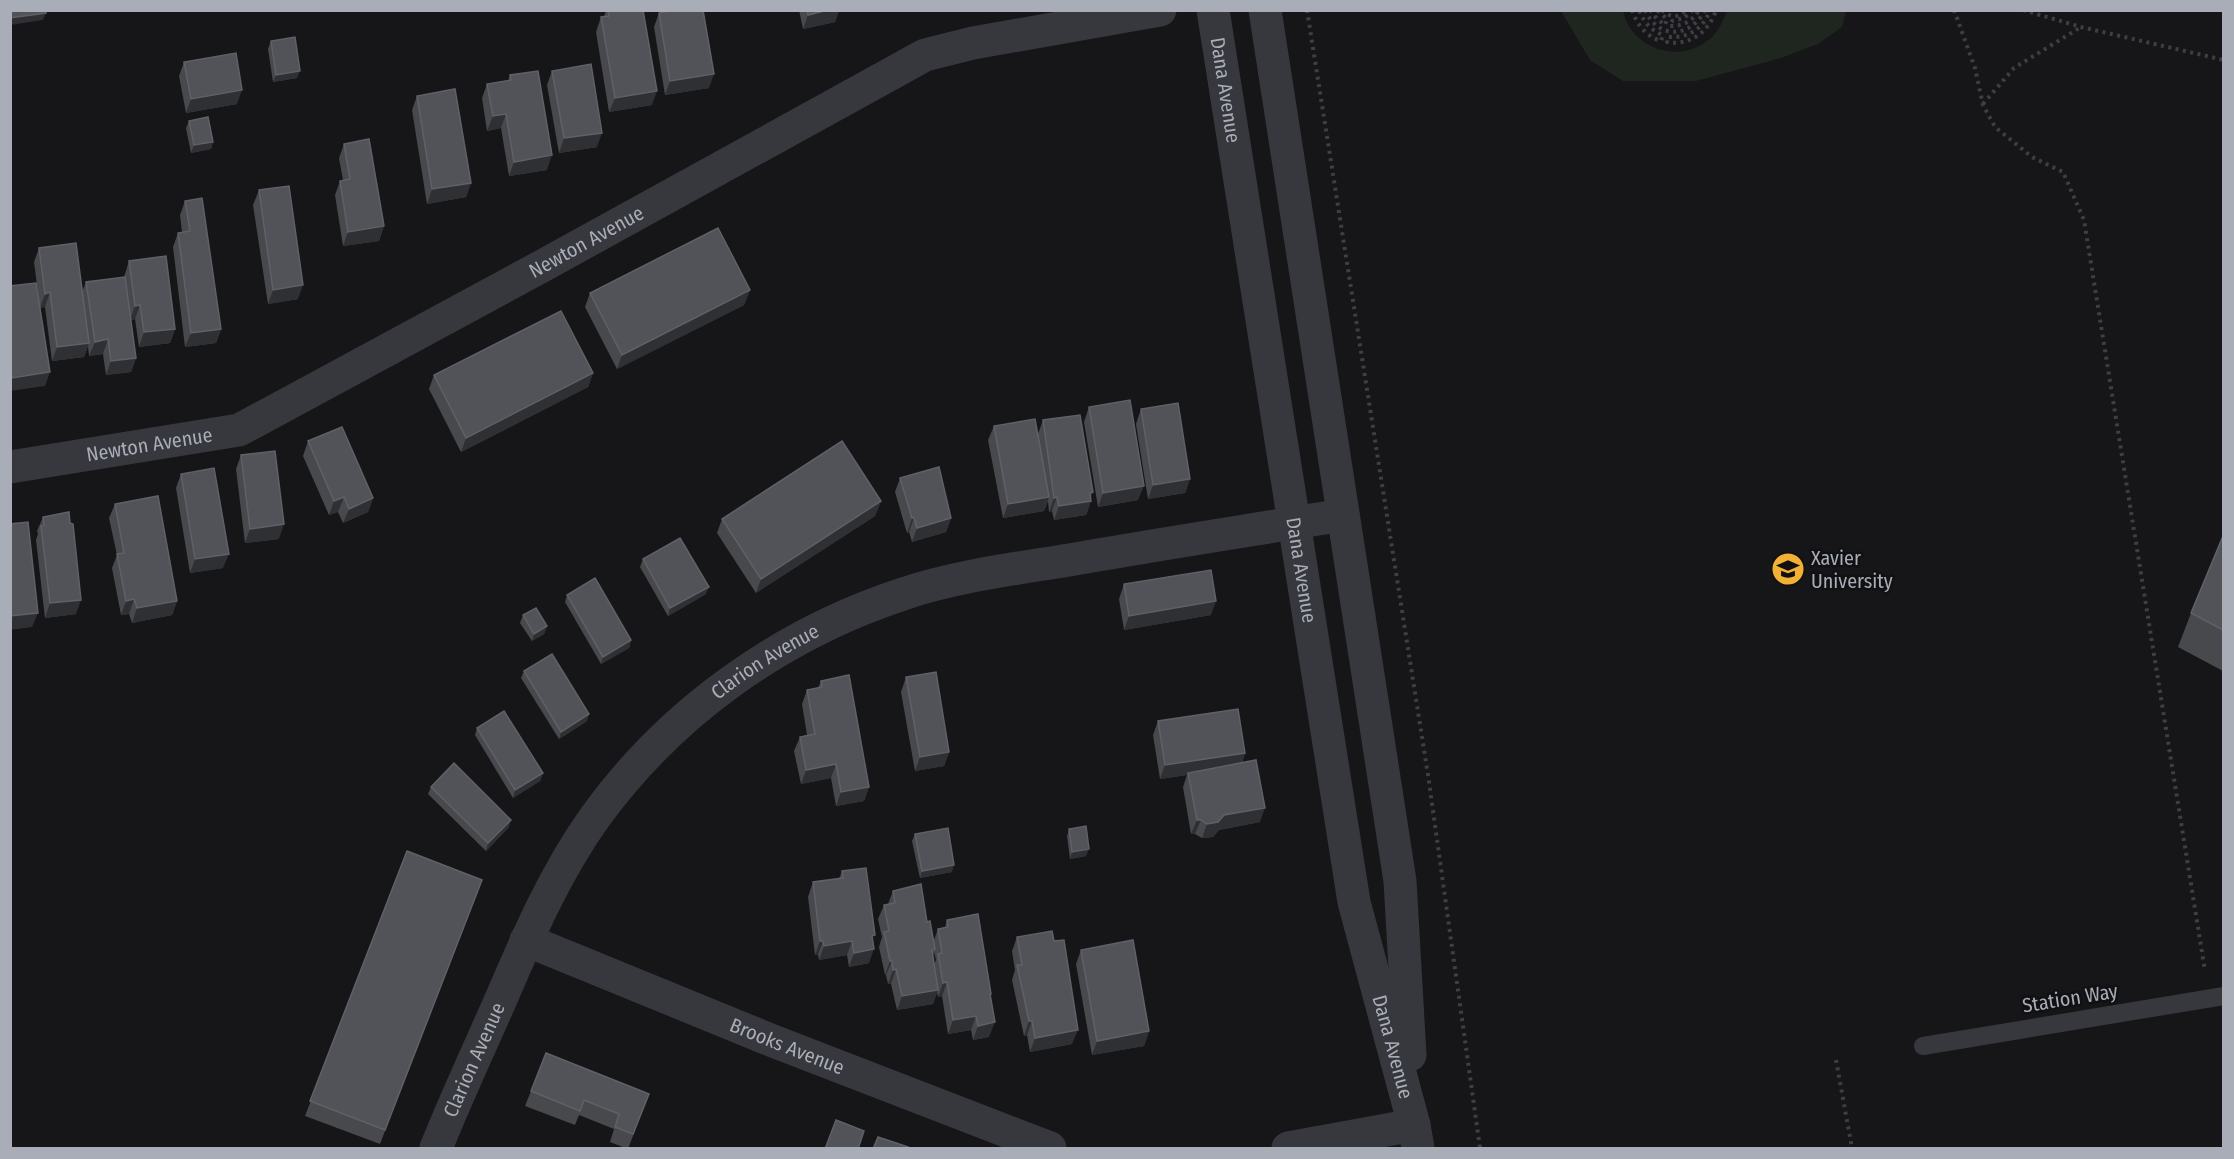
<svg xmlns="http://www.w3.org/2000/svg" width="2234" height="1159" font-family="'Fira Sans Condensed',sans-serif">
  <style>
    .green { fill: #1e261f }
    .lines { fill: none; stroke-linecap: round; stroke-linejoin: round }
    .path { stroke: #3d3f44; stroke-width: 4; stroke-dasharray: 3 4.5; stroke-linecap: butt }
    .service { stroke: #37383d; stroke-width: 18 }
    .minor { stroke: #37383d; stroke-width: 33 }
    .tertiary { stroke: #37383d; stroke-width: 33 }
    .wall { fill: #47494d; fill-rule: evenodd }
    .shaded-wall { fill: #2f3033 }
    .building { fill: #525359; stroke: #5f6168; stroke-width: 1.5 }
    .labels { text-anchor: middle; stroke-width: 5; stroke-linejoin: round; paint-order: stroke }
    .street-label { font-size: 20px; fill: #a8adb8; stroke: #111113 }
    .poi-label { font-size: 20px; fill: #a8adb8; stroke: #111113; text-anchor: start }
  </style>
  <rect width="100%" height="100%" fill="#161618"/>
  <path class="green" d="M1846 10 1842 27 1818 44 1781 58 1696 81H1623L1590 60 1561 11H1623C1631 48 1677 64 1707 41 1718 34 1722 22 1727 11Z"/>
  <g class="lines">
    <g class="path">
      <polyline points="1307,10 1428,775 1480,1148"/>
      <path d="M1632 10C1637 25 1647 37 1661 41L1663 35C1651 30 1644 23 1639 10"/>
      <path d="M1645 10C1658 40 1691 38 1705 10"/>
      <polyline points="1650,10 1657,19 1665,25 1667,19 1657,10"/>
      <path d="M1662 10C1670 18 1679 18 1686 10"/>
      <polyline points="1674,10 1675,10"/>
      <path d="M1693 10 1684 18 1672 21 1670 26C1683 26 1692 22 1699 10"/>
      <path d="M1707 10 1710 11C1702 30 1688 38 1668 37L1667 42C1690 46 1709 32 1716 10"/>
      <polyline points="1954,10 1975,68 1983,105 1995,127 2032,157 2063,172 2084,220 2205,971"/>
      <polyline points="2023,10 2081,27 2224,60"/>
      <polyline points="1983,104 2014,68 2081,27"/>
      <polyline points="1836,1060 1852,1148"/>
    </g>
    <polyline class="service" points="1923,1046 2224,996"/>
    <g class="minor">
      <path id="s1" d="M10 467 239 430 544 265 925 55 973 43 1160 10"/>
      <path id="s2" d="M526 940 773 1041 1050 1148"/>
      <path id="s3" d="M436 1148C456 1098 479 1049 501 999 528 936 555 873 595 817 671 712 781 634 903 594 956 576 1014 569 1069 560 1160 544 1252 530 1343 515"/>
      <polyline points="1288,1148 1414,1125"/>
    </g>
    <g class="tertiary">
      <path id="s4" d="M1213 10 1354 902 1414 1125 1418 1148"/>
      <polyline points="1265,10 1400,881 1410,1055"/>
    </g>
  </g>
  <g class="wall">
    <polygon points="606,10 643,10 652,105 609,112 596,32 601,17 604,17"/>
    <polygon points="799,10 839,10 835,22 803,29"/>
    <polygon points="659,13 709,88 665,95 654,27"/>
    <polygon points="271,41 297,78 273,82 268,49"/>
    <polygon points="184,62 237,104 186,113 179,76"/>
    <polygon points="552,71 597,147 559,153 547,85"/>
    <polygon points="510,75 547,170 509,176 501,128 487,131 482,98 487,84 508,81"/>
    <polygon points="417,96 471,183 466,197 427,204 412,110"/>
    <polygon points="189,121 213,142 211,149 191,153 186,128"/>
    <polygon points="344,144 384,226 379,241 343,246 335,195 340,181 343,180 339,158"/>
    <polygon points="259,190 298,299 268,304 253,205"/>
    <polygon points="185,201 221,329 216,343 185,347 173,247 178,233 182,232 180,215"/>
    <polygon points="39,248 82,292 86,282 124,277 129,261 175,329 170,343 139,347 135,319 131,320 136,358 131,372 106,375 103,354 89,356 88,346 84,357 52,361 45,307 40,308 34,262"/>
    <polygon points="750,290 744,305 617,369 585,307 590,293"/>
    <polygon points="593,373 588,387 461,452 429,389 434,375"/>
    <polygon points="1089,407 1138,500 1098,507 1084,422"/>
    <polygon points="1141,409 1190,479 1185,493 1148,499 1136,424"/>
    <polygon points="1043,420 1093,492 1090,498 1091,501 1086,515 1054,520 1052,511 1049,512 1048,501 1044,511 1003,518 988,440 994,426 1038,434"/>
    <polygon points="308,441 373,498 368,512 343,523 338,512 329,515 303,456"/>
    <polygon points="241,455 279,539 245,543 236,469"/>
    <polygon points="181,474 223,568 190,573 176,488"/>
    <polygon points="900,478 951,518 946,532 912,542 909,532 907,533 895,492"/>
    <polygon points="881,501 875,516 756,593 717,533 722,519"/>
    <polygon points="115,504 177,601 172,615 132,623 129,614 121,615 112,568 117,555 109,518"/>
    <polygon points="43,517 76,614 45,618 36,540 38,534 37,531"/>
    <polygon points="2223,536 2223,671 2178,647 2191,613"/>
    <polygon points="643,559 706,594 668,616 640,567"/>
    <polygon points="1124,584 1211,615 1124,630 1119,599"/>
    <polygon points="567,595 631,640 629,648 601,664 565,602"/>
    <polygon points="523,615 547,626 544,634 532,641 520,623"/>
    <polygon points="524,671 587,721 559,739 521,678"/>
    <polygon points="906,677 949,752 944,766 915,771 901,692"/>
    <polygon points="821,681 869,787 864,801 836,806 831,778 801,784 794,751 800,737 807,735 802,704 807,690 818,688"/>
    <polygon points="1158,721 1245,753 1242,763 1260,822 1219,830 1213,837 1202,838 1195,834 1191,834 1183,787 1187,775 1160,779 1153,735"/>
    <polygon points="477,728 543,773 540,781 513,798 475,735"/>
    <polygon points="431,787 509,827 486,851 428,794"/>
    <polygon points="1069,829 1086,856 1070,859 1067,836"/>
    <polygon points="915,834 952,872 920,878 912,841"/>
    <polygon points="407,851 482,880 380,1144 305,1116"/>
    <polygon points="842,871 873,942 869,963 849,967 847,955 819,960 818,955 815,955 808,897 813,882 839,879"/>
    <path d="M893 891 927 922 934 940 938 929 945 927 947 920 990 997 989 1037 973 1040 971 1030 948 1034 942 996 938 997 937 992 933 1004 897 1010 891 984H888L886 975H885L879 947 882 937 878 919 884 905 888 904ZM934 952 936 960 934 965 933 956Z"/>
    <polygon points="1017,937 1072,1044 1030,1052 1027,1035 1024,1036 1012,980 1015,970 1012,951"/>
    <polygon points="1081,950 1149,1031 1144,1046 1092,1055 1076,964"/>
    <polygon points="531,1091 649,1094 628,1149 610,1142 614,1129 579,1115 575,1125 525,1106"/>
  </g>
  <g class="shaded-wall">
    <polygon points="828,10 839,10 835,22 803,29 808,15"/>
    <polygon points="46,13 43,20 10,25 10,18"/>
    <polygon points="300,71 297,78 273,82 276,75"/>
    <polygon points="714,74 709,88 665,95 670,81"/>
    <polygon points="242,90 237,104 186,113 191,99"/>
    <polygon points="657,91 652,105 609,112 615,98"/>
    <polygon points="506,114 501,128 487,131 493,116"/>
    <polygon points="602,133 597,147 559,153 564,138"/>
    <polygon points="213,142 211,149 191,153 194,145"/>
    <polygon points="552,155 547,170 509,176 514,162"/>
    <polygon points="471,183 466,197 427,204 432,189"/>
    <polygon points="384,226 379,241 343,246 348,232"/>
    <polygon points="303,285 298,299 268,304 273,290"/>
    <polygon points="750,290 744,305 617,369 622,355"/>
    <polygon points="50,292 45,307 40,308 45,294"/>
    <polygon points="140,305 135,319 130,320 135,306"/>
    <polygon points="175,329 170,343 139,347 144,332"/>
    <polygon points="221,329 216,343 185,347 191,333"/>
    <polygon points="108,339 103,354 89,356 95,342"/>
    <polygon points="89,343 84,357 52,361 57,347"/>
    <polygon points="136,358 131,372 106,375 111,361"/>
    <polygon points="50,372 45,386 10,391 10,382 12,378"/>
    <polygon points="593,373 588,387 461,452 466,438"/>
    <polygon points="1190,479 1185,493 1148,499 1153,485"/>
    <polygon points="1144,486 1138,500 1098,507 1103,493"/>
    <polygon points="1093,492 1089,501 1091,501 1086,515 1054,520 1059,506"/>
    <polygon points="344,497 338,512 329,515 334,501"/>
    <polygon points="1049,497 1044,511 1003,518 1008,504"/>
    <polygon points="1057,497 1052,511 1049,512 1054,498"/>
    <polygon points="373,498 368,512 343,523 349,509"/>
    <polygon points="881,501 875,516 756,593 761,579"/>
    <polygon points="912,518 914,518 909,532 907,533"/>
    <polygon points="951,518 946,532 912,542 917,528"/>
    <polygon points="284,524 279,539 245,543 250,529"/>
    <polygon points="229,554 223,568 190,573 195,559"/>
    <polygon points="709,587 706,594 668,616 670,608"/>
    <polygon points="134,599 129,614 121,615 126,601"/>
    <polygon points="81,600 76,614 45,618 50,603"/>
    <polygon points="177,601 172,615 132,623 137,608"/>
    <polygon points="1216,601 1211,615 1124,630 1129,616"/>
    <polygon points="38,613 32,627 10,630 10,616"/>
    <polygon points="547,626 544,634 532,641 534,634"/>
    <polygon points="631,640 629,648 601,664 603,657"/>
    <polygon points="589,714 587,721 559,739 561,732"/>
    <polygon points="949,752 944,766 915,771 920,757"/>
    <polygon points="1245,753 1240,767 1188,773 1187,775 1160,779 1165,765"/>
    <polygon points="836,764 831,778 801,784 806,770"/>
    <polygon points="543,773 540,781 513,798 515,790"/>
    <polygon points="869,787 864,801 836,806 841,792"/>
    <polygon points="1265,808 1260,822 1219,830 1213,837 1202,838 1207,824 1224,815"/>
    <polygon points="511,820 509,827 486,851 488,843"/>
    <polygon points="1197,820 1201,820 1195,834 1191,834"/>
    <polygon points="1089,849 1086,856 1070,859 1072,852"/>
    <polygon points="954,865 952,872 920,878 922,871"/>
    <polygon points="820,941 823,941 818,955 815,955"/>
    <polygon points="852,941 847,955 819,960 824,946"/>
    <polygon points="874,949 869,963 849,967 854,953"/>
    <polygon points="890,961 892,961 886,975 885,975"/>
    <polygon points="896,969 891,984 888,984 893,970"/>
    <polygon points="947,982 942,996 938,997 943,983"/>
    <polygon points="938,990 933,1004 897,1010 902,996"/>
    <polygon points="976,1016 971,1030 948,1034 953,1020"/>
    <polygon points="1029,1021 1032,1021 1027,1035 1024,1036"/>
    <polygon points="995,1022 989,1037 973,1040 978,1026"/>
    <polygon points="1078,1030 1072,1044 1030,1052 1035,1038"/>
    <polygon points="1149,1031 1144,1046 1092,1055 1097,1041"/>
  </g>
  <g class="building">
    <polygon points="10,10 46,10 46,13 10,18"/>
    <polygon points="608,10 643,10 657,91 615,98 601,17 609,16"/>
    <polygon points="675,10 703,10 714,74 670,81 659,13"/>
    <polygon points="807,10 828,10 808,15"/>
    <polygon points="295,37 300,71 276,75 271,41"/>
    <polygon points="236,53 242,90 191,99 184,62"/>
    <polygon points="591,64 602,133 564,138 552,71"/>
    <polygon points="538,71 552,155 514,162 506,114 493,116 487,84 511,80 510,75"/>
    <polygon points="455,89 471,183 432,189 417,96"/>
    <polygon points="208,117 213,142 194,145 189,121"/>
    <polygon points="369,139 384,226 348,232 340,181 350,179 344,144"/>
    <polygon points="289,186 303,285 273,290 259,190"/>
    <polygon points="202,198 221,329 191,333 178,233 190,231 185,201"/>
    <polygon points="718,228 750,290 622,355 590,293"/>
    <polygon points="76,243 89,343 57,347 50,292 45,294 39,248"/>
    <polygon points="166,256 175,329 144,332 140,305 135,306 129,261"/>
    <polygon points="125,277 136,358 111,361 108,339 95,342 86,282"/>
    <polygon points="36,283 50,372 12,378 10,368 10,286"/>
    <polygon points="561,311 593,373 466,438 434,375"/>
    <polygon points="1130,400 1144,486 1103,493 1089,407"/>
    <polygon points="1178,403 1190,479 1153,485 1141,409"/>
    <polygon points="1080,415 1093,492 1090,493 1091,501 1059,506 1057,497 1054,498 1043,420"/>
    <polygon points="1035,419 1049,497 1008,504 994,426"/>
    <polygon points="342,427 373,498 349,509 344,497 334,501 308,441"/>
    <polygon points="842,441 881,501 761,579 722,519"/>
    <polygon points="275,451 284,524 250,529 241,455"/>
    <polygon points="939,467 951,518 917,528 914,518 912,518 900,478"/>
    <polygon points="214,468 229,554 195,559 181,474"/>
    <polygon points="158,496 177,601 137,608 134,599 126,601 117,554 124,553 115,504"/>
    <polygon points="69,512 70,523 73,524 81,600 50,603 41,526 44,525 43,517"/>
    <polygon points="28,522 38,613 10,616 10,524"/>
    <polygon points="2223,536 2223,630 2191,613"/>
    <polygon points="680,538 709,587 670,608 643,559"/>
    <polygon points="1211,570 1216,601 1129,616 1124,584"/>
    <polygon points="595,578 631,640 603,657 567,595"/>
    <polygon points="536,608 547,626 534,634 523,615"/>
    <polygon points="552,654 589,714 561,732 524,671"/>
    <polygon points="936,672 949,752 920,757 906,677"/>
    <polygon points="849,675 869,787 841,792 836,764 806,770 800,737 815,734 807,690 822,687 821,681"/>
    <polygon points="1238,709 1245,753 1165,765 1158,721"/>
    <polygon points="504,711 543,773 515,790 477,728"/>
    <polygon points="1256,760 1265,808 1224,815 1218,822 1207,824 1201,820 1197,820 1188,773"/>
    <polygon points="454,763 511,820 488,843 431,787"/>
    <polygon points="1086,826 1089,849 1072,852 1069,829"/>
    <polygon points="948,828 954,865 922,871 915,834"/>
    <polygon points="407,851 482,880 385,1130 310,1101"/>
    <polygon points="866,868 875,935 872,936 874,949 854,953 852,941 824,946 823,941 820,941 813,882 843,878 842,871"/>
    <polygon points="921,884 927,922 930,921 935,949 932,950 938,990 902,996 896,969 893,970 892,961 890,961 884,932 889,931 884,905 895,903 893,891"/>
    <polygon points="978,914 991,994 990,994 995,1022 978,1026 976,1016 953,1020 947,982 943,983 938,954 942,953 938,929 948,927 947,920"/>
    <polygon points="1052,931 1054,941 1064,940 1078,1030 1035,1038 1032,1021 1029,1021 1017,965 1022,965 1017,937"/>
    <polygon points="1133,940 1149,1031 1097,1041 1081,950"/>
    <polygon points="546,1053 649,1094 633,1134 615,1127 619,1114 584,1100 580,1111 531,1091"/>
    <polygon points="836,1120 864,1131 858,1149 825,1149"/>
    <polygon points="878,1137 908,1147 907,1149 873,1149"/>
  </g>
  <defs>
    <symbol id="university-disc" viewBox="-11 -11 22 22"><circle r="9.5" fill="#f2b134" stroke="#111113"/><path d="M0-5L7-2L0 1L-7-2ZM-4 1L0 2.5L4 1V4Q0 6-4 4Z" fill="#111"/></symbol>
  </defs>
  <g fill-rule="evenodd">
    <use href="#university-disc" x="1769" y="550" width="38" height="38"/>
  </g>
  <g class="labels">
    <g class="street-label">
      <text dy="7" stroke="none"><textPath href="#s4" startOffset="81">Dana Avenue</textPath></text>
      <text dy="7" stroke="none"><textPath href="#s1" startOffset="627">Newton Avenue</textPath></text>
      <text dy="7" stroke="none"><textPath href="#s1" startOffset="141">Newton Avenue</textPath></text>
      <text dy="7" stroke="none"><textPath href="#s4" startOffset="567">Dana Avenue</textPath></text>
      <text dy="7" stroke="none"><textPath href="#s3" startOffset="600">Clarion Avenue</textPath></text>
      <text transform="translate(2070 998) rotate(-9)" y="7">Station Way</text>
      <text dy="7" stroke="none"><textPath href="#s2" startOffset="282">Brooks Avenue</textPath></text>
      <text dy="7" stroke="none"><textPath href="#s4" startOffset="1053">Dana Avenue</textPath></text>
      <text dy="7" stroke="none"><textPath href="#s3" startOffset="96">Clarion Avenue</textPath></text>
    </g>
    <g class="poi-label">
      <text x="1811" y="565">Xavier<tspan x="1811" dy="23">University</tspan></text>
    </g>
  </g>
  <rect width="2234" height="1159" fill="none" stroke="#a8adb8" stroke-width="24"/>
</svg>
